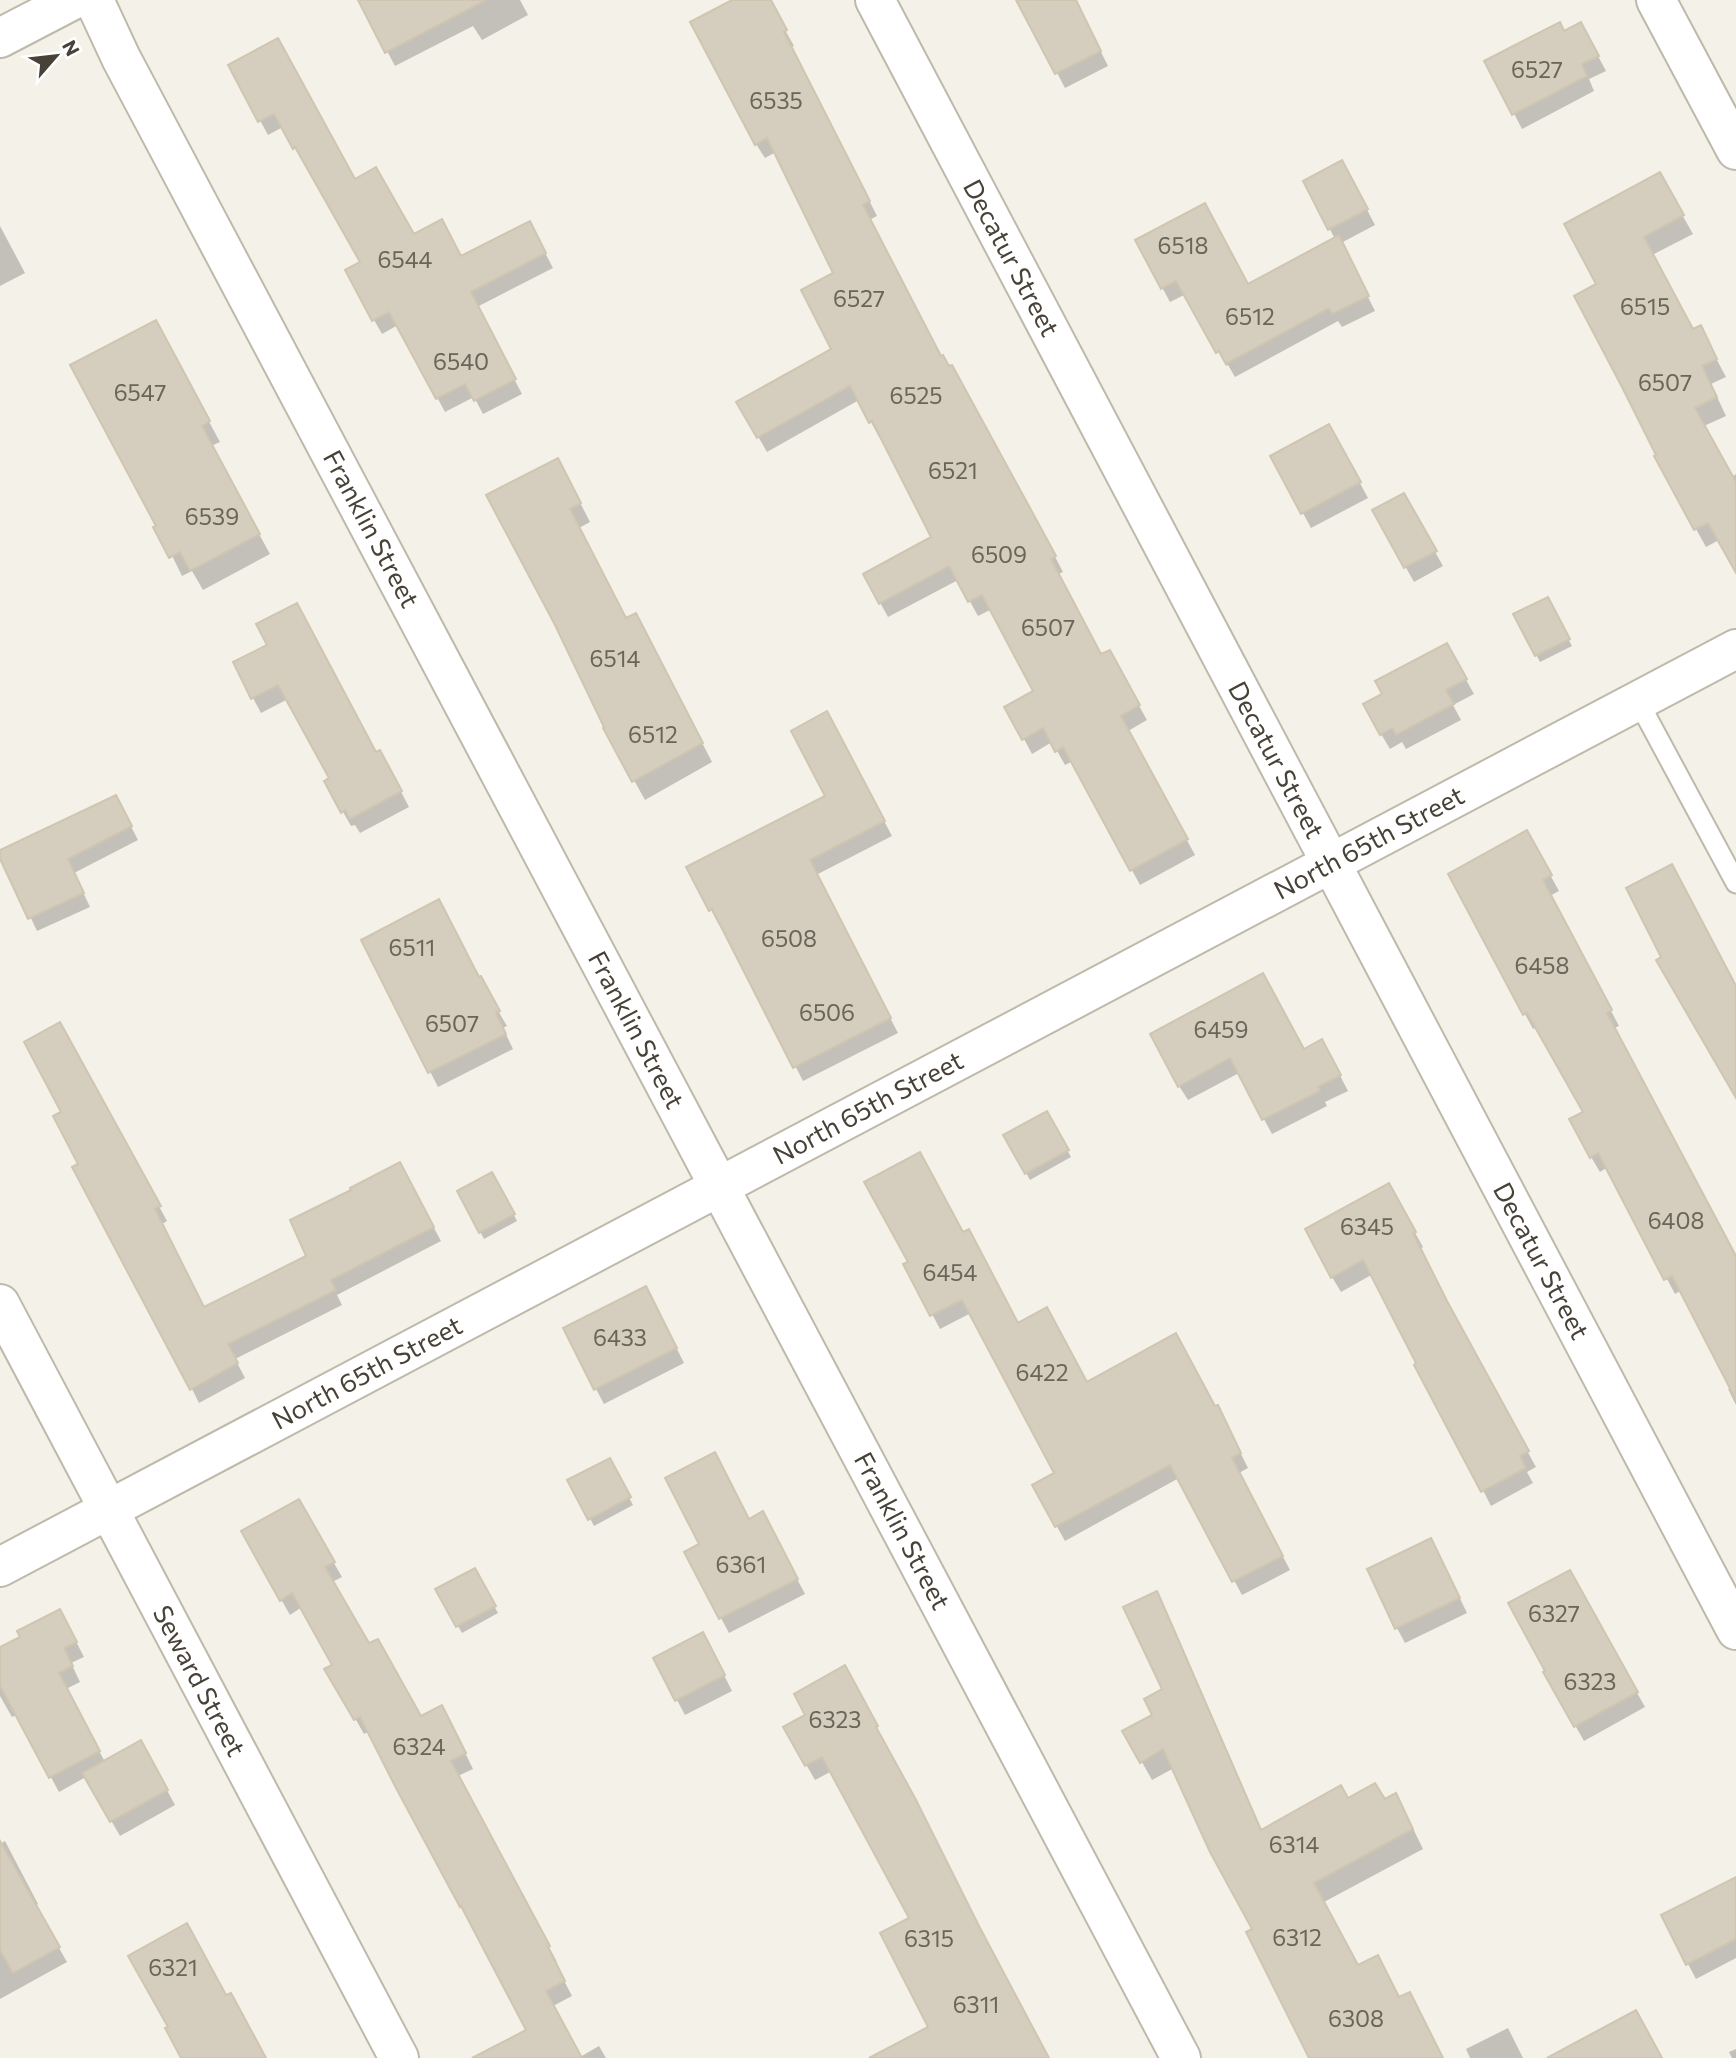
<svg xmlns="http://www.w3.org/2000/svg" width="1736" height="2058" font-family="Commissioner,sans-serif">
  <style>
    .shadow { fill: #0003 }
    .building { fill: #d5cdbe; stroke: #cfc5b1; stroke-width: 2 }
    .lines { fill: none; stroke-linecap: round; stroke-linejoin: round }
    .service-casing { stroke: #bfb9ab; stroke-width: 23 }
    .minor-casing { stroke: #bfb9ab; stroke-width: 42 }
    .tertiary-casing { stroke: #bfb9ab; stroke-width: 42 }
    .service { stroke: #fff; stroke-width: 19 }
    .minor { stroke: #fff; stroke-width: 38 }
    .tertiary { stroke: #fff; stroke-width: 38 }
    .labels { text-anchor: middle; stroke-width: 5; stroke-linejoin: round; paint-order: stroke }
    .number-label { font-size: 23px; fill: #6a6459 }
    .street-label { font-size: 26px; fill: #474137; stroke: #fff }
  </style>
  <rect width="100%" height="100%" fill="#f3f1e8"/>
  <g class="shadow">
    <polygon points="360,0 520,0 528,15 482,40 473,26 395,66"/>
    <polygon points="736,0 768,0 794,46 791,47 877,216 869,220 941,358 1038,524 1063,572 1058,574 1101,656 1109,652 1147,720 1128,731 1195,855 1140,885 1073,761 1065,765 1052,742 1032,754 1024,739 1036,692 992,609 978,616 958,580 888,617 865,575 933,538 881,435 879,437 859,400 767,452 738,402 833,350 836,274 776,152 765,158 756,144"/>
    <polygon points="1019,0 1075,0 1108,66 1065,88"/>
    <polygon points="1564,33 1589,39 1606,71 1589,79 1594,91 1522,129 1487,61"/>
    <polygon points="230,66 413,236 461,258 537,237 553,268 477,307 522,394 483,414 474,397 445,412 398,325 382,334 374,320 362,263 305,161 303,162 283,127 268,135"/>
    <polygon points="1659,174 1693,234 1652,255 1693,331 1700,328 1726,377 1711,384 1726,416 1704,426 1732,477 1736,474 1736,566 1719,540 1706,547 1656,457 1598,285"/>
    <polygon points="1350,177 1375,225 1341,243 1375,311 1342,327 1338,321 1235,377 1228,365 1226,366 1186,294 1170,302 1137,241 1248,286 1335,239 1305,181"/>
    <polygon points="0,226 25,273 0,286"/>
    <polygon points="166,342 220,442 211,446 270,554 203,590 192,571 182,576 158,527"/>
    <polygon points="1329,426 1368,498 1311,528 1273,457"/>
    <polygon points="568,479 590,522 579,528 626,620 646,634 712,762 645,800 605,728 555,622"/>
    <polygon points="1403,495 1443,566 1414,582 1374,511"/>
    <polygon points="1547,599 1572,646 1540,662 1516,615"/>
    <polygon points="269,646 388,767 409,807 360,833 355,825 351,826 343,812 332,779 288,699 261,713 253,698"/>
    <polygon points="1455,660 1474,694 1453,705 1461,720 1406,749 1402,742 1390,749 1381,734"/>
    <polygon points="835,728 892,836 816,875 898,1033 803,1081 721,923 719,925 689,868 827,797"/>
    <polygon points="123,811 138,840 74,873 90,907 37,931 0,852"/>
    <polygon points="1527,833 1559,891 1550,896 1619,1026 1614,1028 1736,1258 1736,1405 1728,1389 1732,1388 1682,1290 1675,1294 1608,1167 1600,1172 1591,1157 1586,1112 1537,1027 1533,1029 1525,1014 1451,874"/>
    <polygon points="363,940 479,979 507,1026 503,1028 513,1049 438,1087"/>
    <polygon points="1262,975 1304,1051 1330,1056 1348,1091 1325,1102 1327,1106 1272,1134 1239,1073 1188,1100 1179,1086"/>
    <polygon points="67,1038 167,1221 162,1224 204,1309 309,1257 407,1178 441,1241 337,1295 342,1305 235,1359 245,1378 199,1403 81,1164 64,1113"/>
    <polygon points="1046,1113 1071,1157 1030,1180 1005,1135"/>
    <polygon points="492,1174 517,1221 484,1239 459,1192"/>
    <polygon points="1389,1186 1423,1247 1420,1249 1454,1318 1536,1467 1527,1472 1533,1483 1491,1506 1373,1274 1341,1292 1332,1277"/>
    <polygon points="963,1234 1018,1325 1087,1384 1225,1422 1248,1468 1239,1473 1290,1570 1242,1595 1179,1478 1065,1541 1034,1486 1057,1474 971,1313 940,1329 906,1265"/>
    <polygon points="654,1303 684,1363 604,1404 596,1389"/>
    <polygon points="609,1460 633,1505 594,1526 570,1481"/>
    <polygon points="298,1501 342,1577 332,1582 369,1646 421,1718 450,1722 473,1769 458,1776 557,1962 555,1963 572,1996 553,2006 580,2057 599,2046 606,2058 529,2058 528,2031 370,1731 364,1734 327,1669 334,1665 302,1607 290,1615 243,1532"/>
    <polygon points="749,1521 770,1528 805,1594 729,1633 686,1553"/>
    <polygon points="1439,1555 1467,1613 1405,1643 1397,1628"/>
    <polygon points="474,1570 498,1613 462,1633 437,1590"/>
    <polygon points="1569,1572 1645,1707 1584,1741 1545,1673"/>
    <polygon points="1156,1593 1167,1612 1262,1831 1348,1800 1384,1801 1406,1814 1423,1849 1324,1902 1358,1967 1400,1999 1442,2058 1311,2058 1255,1930 1174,1768 1152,1780 1125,1732 1155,1716 1164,1690"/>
    <polygon points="68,1626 84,1657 71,1663 80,1682 66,1689 105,1762 149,1757 175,1805 120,1836 86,1777 59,1792 17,1715 12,1717 0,1696 0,1649"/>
    <polygon points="711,1649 732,1691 685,1715 655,1659"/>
    <polygon points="853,1682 1048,2058 947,2058 912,1918 832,1771 815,1780 785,1728 808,1716"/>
    <polygon points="5,1841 38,1904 35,1906 67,1962 0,1999 0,1844"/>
    <polygon points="1736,1879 1736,1958 1696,1979 1688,1964"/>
    <polygon points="1508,2028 1523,2058 1470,2058 1466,2049"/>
    <polygon points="1736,2049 1736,2058 1732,2058 1729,2052"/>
  </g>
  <g class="building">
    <polygon points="358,0 486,0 385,53"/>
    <polygon points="732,0 771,0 787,30 784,32 870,201 863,205 941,356 943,355 949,366 952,365 1030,508 1056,556 1051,559 1101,654 1110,650 1140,705 1121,716 1188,839 1130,871 1063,747 1055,752 1043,728 1022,740 1004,707 1033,691 982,595 968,602 949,566 879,604 863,574 931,537 872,421 869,423 850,386 757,438 736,402 831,349 801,290 833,273 767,138 755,145 690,22"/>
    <polygon points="1016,0 1076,0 1101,51 1055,74"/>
    <polygon points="1560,22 1564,31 1581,22 1599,56 1582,64 1587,76 1512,115 1484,61"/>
    <polygon points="278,38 355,179 376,167 414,234 442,219 461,256 530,221 546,253 471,292 516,379 474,401 465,384 436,399 389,312 372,321 345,270 360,262 295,147 293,149 274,114 258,122 228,65"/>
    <polygon points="1342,160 1368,209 1328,230 1303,181"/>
    <polygon points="1660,172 1684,215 1644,237 1693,329 1701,325 1717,359 1702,366 1717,397 1695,408 1736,482 1736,573 1708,523 1694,530 1654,456 1656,455 1622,387 1574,296 1596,284 1564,224"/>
    <polygon points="1205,203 1248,284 1339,235 1369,296 1332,314 1329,308 1226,364 1219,351 1216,353 1176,281 1161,289 1135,240"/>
    <polygon points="156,320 210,421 202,426 260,534 190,571 180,552 169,558 153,527 156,526 70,365"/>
    <polygon points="1329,424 1361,482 1301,514 1270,456"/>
    <polygon points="558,458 581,503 570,509 626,618 636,613 703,743 632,782 603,728 604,727 554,623 486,495"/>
    <polygon points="1404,493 1437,551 1404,568 1372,510"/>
    <polygon points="1548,597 1570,639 1535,656 1513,614"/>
    <polygon points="297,603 376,752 380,750 402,791 350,819 345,810 341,813 324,781 329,778 278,685 251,699 233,662 267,645 256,624"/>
    <polygon points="1447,643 1467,679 1446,690 1454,704 1396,735 1392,728 1380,735 1363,704 1382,694 1375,681"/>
    <polygon points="827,711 885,821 810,860 891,1018 793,1068 712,909 709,911 686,867 825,796 791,731"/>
    <polygon points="116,795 132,826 68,859 84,893 28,919 0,859 0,850"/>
    <polygon points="1527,830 1552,875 1543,880 1612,1010 1607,1013 1736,1256 1736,1400 1672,1276 1664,1280 1598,1153 1590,1158 1569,1119 1583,1112 1527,1013 1523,1015 1448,874"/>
    <polygon points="1672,864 1736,986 1736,1098 1656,960 1661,957 1626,888"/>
    <polygon points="439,899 479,977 481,976 500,1011 496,1013 506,1034 428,1073 361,940"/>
    <polygon points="1263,973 1304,1049 1322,1039 1341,1075 1318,1087 1320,1091 1262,1120 1230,1058 1178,1087 1150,1034"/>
    <polygon points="60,1022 161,1206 155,1209 204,1307 306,1256 290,1220 351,1190 350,1188 400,1162 434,1227 331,1280 336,1290 228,1344 238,1363 190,1390 72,1167 78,1164 53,1116 61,1112 24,1042"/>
    <polygon points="1047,1111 1069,1150 1025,1174 1003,1135"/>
    <polygon points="920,1152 963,1232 969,1229 1018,1323 1047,1307 1087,1382 1176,1333 1215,1406 1218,1405 1241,1453 1232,1458 1283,1556 1232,1582 1170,1465 1055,1527 1032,1485 1054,1473 962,1300 930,1316 903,1264 908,1262 864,1182"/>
    <polygon points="492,1172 515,1214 479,1233 457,1191"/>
    <polygon points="1389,1183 1416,1232 1413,1233 1447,1301 1529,1451 1520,1456 1526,1468 1481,1492 1414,1365 1416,1363 1363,1260 1331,1278 1305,1229"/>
    <polygon points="646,1286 677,1348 594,1390 563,1328"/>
    <polygon points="715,1452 749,1519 763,1511 798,1579 719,1619 684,1552 699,1544 665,1478"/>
    <polygon points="610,1458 631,1497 588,1520 567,1480"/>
    <polygon points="299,1499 335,1562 325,1567 369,1643 378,1639 421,1716 442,1705 466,1753 451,1761 550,1946 548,1947 565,1981 546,1991 582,2058 472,2058 526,2030 461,1906 460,1907 396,1788 360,1717 354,1720 324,1669 332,1665 292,1593 280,1601 241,1531"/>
    <polygon points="1431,1538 1460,1598 1395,1629 1367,1569"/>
    <polygon points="475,1568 496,1606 456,1627 435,1589"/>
    <polygon points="1570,1570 1638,1692 1574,1727 1543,1672 1545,1671 1508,1603"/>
    <polygon points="1157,1591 1261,1830 1341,1785 1348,1798 1375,1783 1385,1799 1396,1793 1413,1829 1314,1883 1358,1965 1378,1955 1399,1997 1410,1992 1443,2058 1309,2058 1246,1932 1252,1929 1210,1852 1163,1749 1140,1763 1122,1731 1152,1715 1144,1699 1162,1689 1123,1607"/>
    <polygon points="60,1609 77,1642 64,1648 73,1666 59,1673 100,1751 49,1778 0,1686 0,1647 20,1637 17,1631"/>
    <polygon points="703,1632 725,1675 675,1701 653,1658"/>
    <polygon points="845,1665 878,1726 876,1727 915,1798 980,1928 1049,2058 869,2058 928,2027 880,1933 909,1918 822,1757 805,1766 783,1727 805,1715 794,1694"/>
    <polygon points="141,1740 168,1790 110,1822 82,1773"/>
    <polygon points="0,1841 60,1947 13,1973 0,1950"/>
    <polygon points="1736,1877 1736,1939 1686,1965 1661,1915"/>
    <polygon points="187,1923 226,1995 231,1993 266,2058 181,2058 165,2028 168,2027 128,1956"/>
    <polygon points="1636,2010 1662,2058 1547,2058"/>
  </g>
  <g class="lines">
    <defs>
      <polyline id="service" points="1638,701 1736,883"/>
      <g id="minor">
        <polyline points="94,0 121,58 1181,2058"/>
        <polyline points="875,0 1736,1630"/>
        <polyline points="1656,0 1736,150"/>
        <polyline points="0,1304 399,2058"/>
        <polyline points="0,1567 1736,649"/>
      </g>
      <polyline id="tertiary" points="0,38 73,0"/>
    </defs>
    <use href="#service" class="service-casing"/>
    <use href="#minor" class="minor-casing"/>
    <use href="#tertiary" class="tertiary-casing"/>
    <use href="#service" class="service"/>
    <use href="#minor" class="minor"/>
    <use href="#tertiary" class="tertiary"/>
  </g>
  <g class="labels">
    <g class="number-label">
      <text x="1537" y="78">6527</text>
      <text x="776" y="109">6535</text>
      <text x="1183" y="254">6518</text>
      <text x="405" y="268">6544</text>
      <text x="859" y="307">6527</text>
      <text x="1645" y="315">6515</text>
      <text x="1250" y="325">6512</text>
      <text x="461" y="370">6540</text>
      <text x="1665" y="391">6507</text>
      <text x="140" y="401">6547</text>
      <text x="916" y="404">6525</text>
      <text x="953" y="479">6521</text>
      <text x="212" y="525">6539</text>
      <text x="999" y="563">6509</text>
      <text x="1048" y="636">6507</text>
      <text x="615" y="667">6514</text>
      <text x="653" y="743">6512</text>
      <text x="789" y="947">6508</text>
      <text x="412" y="956">6511</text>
      <text x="1542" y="974">6458</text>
      <text x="827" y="1021">6506</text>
      <text x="452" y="1032">6507</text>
      <text x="1221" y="1038">6459</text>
      <text x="1676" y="1229">6408</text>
      <text x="1367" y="1235">6345</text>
      <text x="950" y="1281">6454</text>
      <text x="620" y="1346">6433</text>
      <text x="1042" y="1381">6422</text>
      <text x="741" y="1573">6361</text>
      <text x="1554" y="1622">6327</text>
      <text x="1590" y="1690">6323</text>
      <text x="835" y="1728">6323</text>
      <text x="419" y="1755">6324</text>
      <text x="1294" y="1853">6314</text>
      <text x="1297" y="1946">6312</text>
      <text x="929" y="1947">6315</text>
      <text x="173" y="1976">6321</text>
      <text x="976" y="2013">6311</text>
      <text x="1356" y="2027">6308</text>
    </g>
    <g class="street-label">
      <text transform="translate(1011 258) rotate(62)" y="9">Decatur Street</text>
      <text transform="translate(371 529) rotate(62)" y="9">Franklin Street</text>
      <text transform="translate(1276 760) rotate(62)" y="9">Decatur Street</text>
      <text transform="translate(1369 843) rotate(-28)" y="9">North 65th Street</text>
      <text transform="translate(636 1030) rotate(62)" y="9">Franklin Street</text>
      <text transform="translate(868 1108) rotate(-28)" y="9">North 65th Street</text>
      <text transform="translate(1541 1261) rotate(62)" y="9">Decatur Street</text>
      <text transform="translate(367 1373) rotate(-28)" y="9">North 65th Street</text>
      <text transform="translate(902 1531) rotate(62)" y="9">Franklin Street</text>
      <text transform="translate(199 1681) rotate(62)" y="9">Seward Street</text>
    </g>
  </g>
  <g transform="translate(56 56) rotate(62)" stroke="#ffffff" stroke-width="5" paint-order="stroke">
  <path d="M0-5L12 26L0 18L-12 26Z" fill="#474137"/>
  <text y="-10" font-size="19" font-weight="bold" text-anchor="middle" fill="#474137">N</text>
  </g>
</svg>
